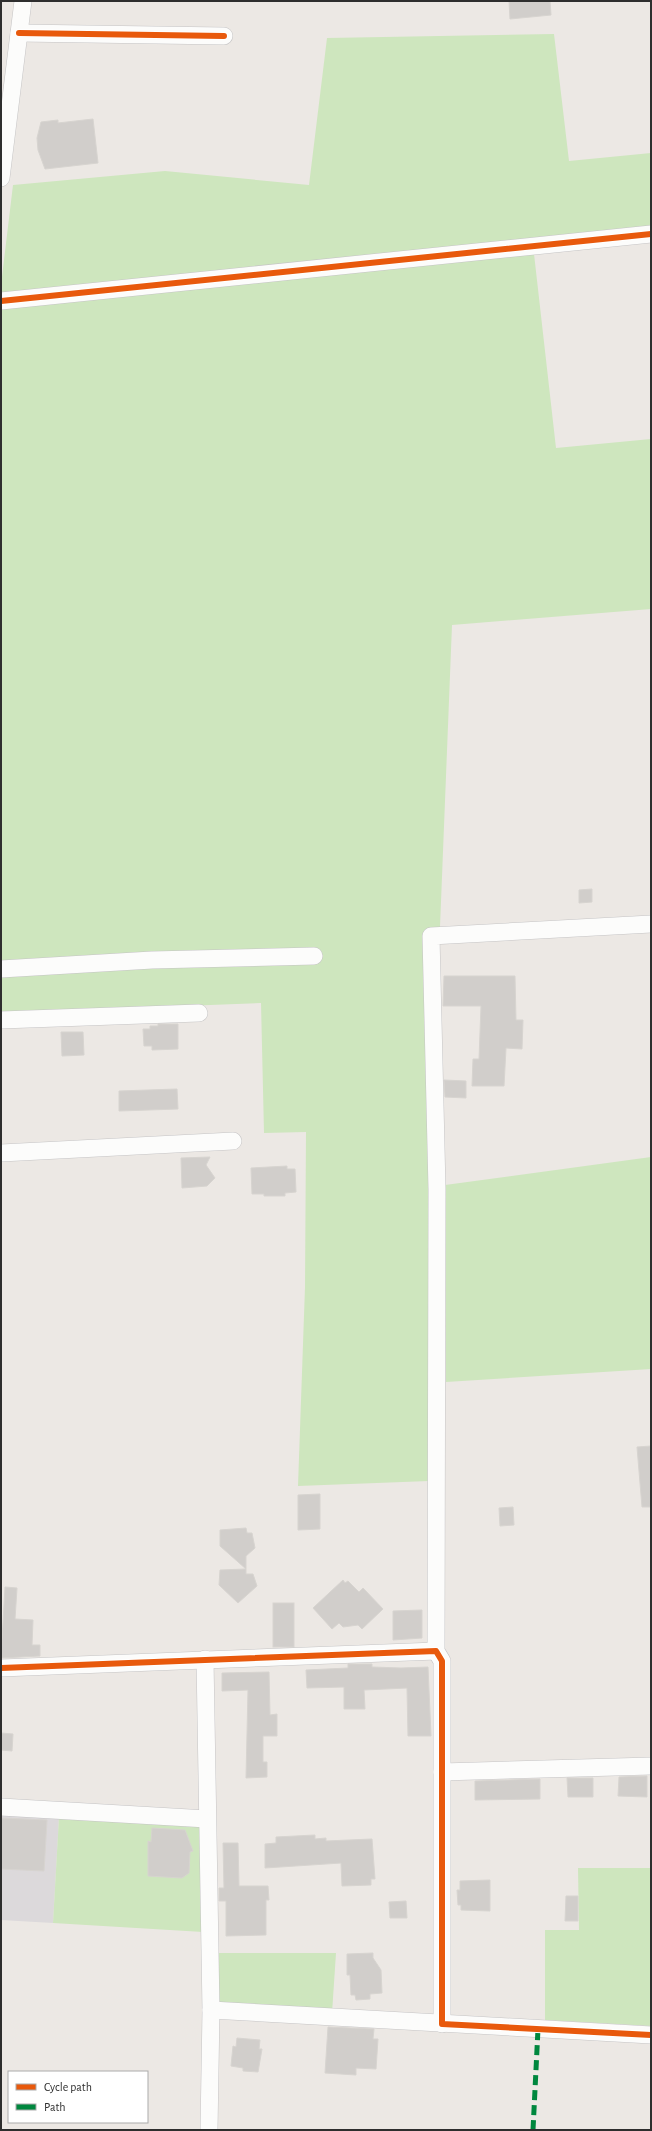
<svg xmlns="http://www.w3.org/2000/svg" width="652" height="2131" font-family="'Alegreya Sans',sans-serif">
  <style>
    .industrial { fill: #dcd9db }
    .green { fill: #cee6be }
    .building { fill: #d1cecb; stroke: #d7d4d0 }
    .lines { fill: none; stroke-linecap: round; stroke-linejoin: round }
    .minor-casing { stroke: #c5c4c5; stroke-width: 18 }
    .minor { stroke: #fcfcfb; stroke-width: 17 }
    .quiet { stroke: #00873e; stroke-width: 5; stroke-dasharray: 10 5; stroke-linecap: butt }
    .cycleway-casing { stroke: #fff; stroke-width: 8 }
    .cycleway { stroke: #e8590c; stroke-width: 6 }
  </style>
  <rect width="100%" height="100%" fill="#ece8e4"/>
  <polygon class="industrial" points="1,1813 59,1817 53,1923 1,1920"/>
  <g class="green">
    <polygon points="554,34 569,161 651,153 651,228 533,245 556,448 651,439 651,609 452,625 440,927 425,930 430,1184 429,1481 298,1486 305,1287 306,1132 264,1133 261,1003 1,1013 1,285 13,185 165,171 309,185 327,38"/>
    <polygon points="651,1157 651,1369 446,1382 445,1185"/>
    <polygon points="59,1817 200,1825 203,1932 53,1923"/>
    <polygon points="578,1868 651,1868 651,2026 545,2020 545,1930 579,1930"/>
    <polygon points="216,1953 336,1953 332,2013 216,2005"/>
  </g>
  <g class="building">
    <polygon points="509,1 550,1 551,15 510,19"/>
    <polygon points="93,119 98,163 45,169 38,150 37,138 41,122 58,120 58,123"/>
    <polygon points="592,889 592,902 579,903 579,890"/>
    <polygon points="444,976 515,976 516,1020 523,1020 522,1049 506,1048 504,1086 472,1086 473,1059 479,1059 481,1006 443,1006"/>
    <polygon points="158,1024 178,1024 178,1049 152,1050 152,1046 144,1046 143,1029 150,1029 150,1026 158,1026"/>
    <polygon points="61,1032 83,1032 84,1055 62,1056"/>
    <polygon points="444,1080 466,1081 466,1098 445,1097"/>
    <polygon points="177,1089 178,1109 119,1111 119,1091"/>
    <polygon points="210,1157 206,1165 215,1178 207,1186 182,1188 181,1158"/>
    <polygon points="287,1166 287,1169 295,1169 296,1192 285,1193 285,1196 264,1196 264,1194 252,1194 251,1168"/>
    <polygon points="651,1446 651,1507 642,1507 637,1447"/>
    <polygon points="320,1494 320,1529 298,1530 298,1495"/>
    <polygon points="513,1507 514,1525 500,1526 499,1508"/>
    <polygon points="246,1528 247,1533 252,1533 255,1548 246,1556 246,1569 220,1546 220,1530"/>
    <polygon points="246,1569 246,1574 253,1574 257,1586 238,1603 219,1585 220,1570"/>
    <polygon points="343,1580 345,1583 348,1581 359,1592 363,1588 383,1609 362,1629 358,1625 343,1627 339,1623 332,1629 313,1608"/>
    <polygon points="5,1587 17,1588 15,1619 33,1620 32,1645 40,1645 40,1656 1,1658"/>
    <rect x="273" y="1603" width="21" height="44"/>
    <polygon points="422,1610 422,1638 393,1640 393,1611"/>
    <polygon points="348,1664 372,1664 372,1667 401,1668 428,1667 431,1736 408,1736 407,1688 364,1690 365,1709 344,1709 344,1687 307,1688 306,1670 348,1668"/>
    <polygon points="269,1672 270,1715 277,1714 277,1736 263,1736 263,1762 267,1762 267,1777 246,1778 248,1690 222,1691 222,1673"/>
    <polygon points="1,1733 13,1734 12,1751 1,1750"/>
    <polygon points="647,1776 647,1797 618,1796 619,1777"/>
    <polygon points="567,1778 593,1778 593,1797 568,1797"/>
    <polygon points="540,1779 540,1799 475,1800 475,1781"/>
    <polygon points="1,1818 47,1820 44,1871 1,1869"/>
    <polygon points="152,1828 185,1830 193,1851 190,1852 189,1873 182,1878 148,1876 148,1841 151,1842"/>
    <polygon points="315,1835 315,1839 326,1838 326,1841 372,1839 375,1879 371,1879 371,1885 342,1886 341,1863 265,1868 265,1844 276,1843 276,1837"/>
    <polygon points="223,1843 238,1843 239,1886 268,1886 269,1900 266,1900 266,1935 226,1936 226,1901 219,1901 219,1888 224,1888"/>
    <polygon points="490,1880 490,1911 461,1910 461,1905 458,1905 457,1890 460,1890 460,1881"/>
    <polygon points="566,1896 578,1896 578,1921 565,1921"/>
    <polygon points="406,1901 407,1918 390,1918 389,1902"/>
    <polygon points="373,1953 373,1958 381,1970 382,1993 370,1994 370,1999 356,2000 355,1995 351,1995 350,1975 347,1975 347,1954"/>
    <polygon points="328,2027 374,2029 373,2039 378,2039 376,2069 356,2068 356,2075 325,2073"/>
    <polygon points="237,2038 260,2040 259,2049 262,2049 258,2072 243,2071 243,2068 231,2066 233,2046 236,2047"/>
  </g>
  <g class="lines">
    <defs>
      <g id="minor">
        <polyline points="19,33 224,36"/>
        <polyline points="1,178 23,1"/>
        <polyline points="1,301 651,234"/>
        <polyline points="1,969 152,960 314,956"/>
        <polyline points="1,1020 199,1013"/>
        <polyline points="1,1153 233,1141"/>
        <polyline points="205,1659 211,2010 209,2130"/>
        <polyline points="1,1668 436,1651"/>
        <polyline points="442,1772 651,1766"/>
        <polyline points="1,1807 207,1819"/>
        <polyline points="211,2010 651,2035"/>
        <polyline points="442,2024 442,1661 436,1651 437,1189 431,936 651,924"/>
      </g>
    </defs>
    <use href="#minor" class="minor-casing"/>
    <use href="#minor" class="minor"/>
    <polyline class="quiet" points="533,2130 538,2029"/>
    <defs>
      <g id="cycleway">
        <polyline points="19,33 224,36"/>
        <polyline points="1,301 651,234"/>
        <polyline points="1,1668 436,1651 442,1661 442,2024 651,2035"/>
      </g>
    </defs>
    <use href="#cycleway" class="cycleway-casing"/>
    <use href="#cycleway" class="cycleway"/>
  </g>
  <rect width="652" height="2131" fill="none" stroke="#2e2e2e" stroke-width="4"/>
  <rect x="8" y="2071" width="140" height="52" fill="#ffffff" stroke="#ababab"/>
  <rect x="16" y="2084" width="20" height="6" fill="#e8590c" stroke="#ababab"/>
  <text x="44" y="2091" font-size="12" fill="#2e2e2e">Cycle path</text>
  <rect x="16" y="2104" width="20" height="6" fill="#00873e" stroke="#ababab"/>
  <text x="44" y="2111" font-size="12" fill="#2e2e2e">Path</text>
</svg>
